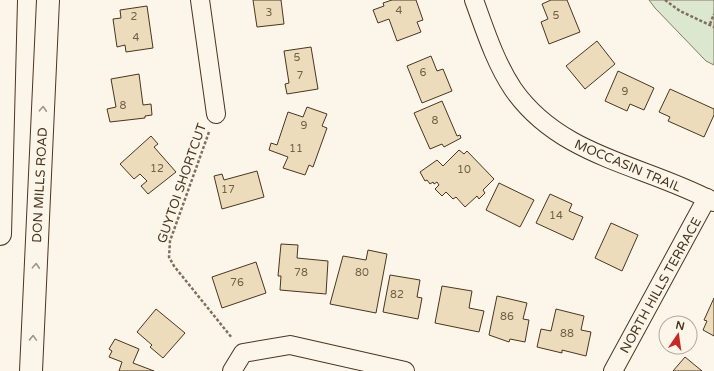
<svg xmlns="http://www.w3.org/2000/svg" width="714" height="371" font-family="'Varela Round',sans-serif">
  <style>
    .green { fill: #dce7d0; stroke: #887966 }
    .building { fill: #ecdcbc; stroke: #4a3520 }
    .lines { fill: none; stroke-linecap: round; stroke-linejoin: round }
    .street-casing { stroke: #4a3520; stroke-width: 20 }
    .secondary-casing { stroke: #4a3520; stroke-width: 24 }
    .path { stroke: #7f6f5c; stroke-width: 2.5; stroke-dasharray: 3 2; stroke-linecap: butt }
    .street { stroke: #fbf6e9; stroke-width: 18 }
    .secondary { stroke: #fbf6e9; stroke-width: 22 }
    .oneway { stroke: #a29684 }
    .labels { text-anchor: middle; stroke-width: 3; stroke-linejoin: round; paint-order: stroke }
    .number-label { font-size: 11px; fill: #725f47 }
    .street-label { font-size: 13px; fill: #4a3520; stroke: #fbf6e9 }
  </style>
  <rect width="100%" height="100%" fill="#fbf6e9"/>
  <polygon class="green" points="649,0 714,0 714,65 706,61 655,8"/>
  <g class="building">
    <polygon points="253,0 281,0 284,24 257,27"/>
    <polygon points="392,0 416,0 423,20 417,22 421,32 397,41 389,19 378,23 373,10 384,6 383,3"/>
    <polygon points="551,0 567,0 580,32 549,44 541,22 548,19 542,4"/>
    <polygon points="147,6 153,48 126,52 125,45 117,47 113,19 121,18 120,10"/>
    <polygon points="597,41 615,64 585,89 566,66"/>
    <polygon points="311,47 318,89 287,94 285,84 289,83 284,51"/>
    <polygon points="431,56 437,71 443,69 452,91 422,103 407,66"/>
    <polygon points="618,71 654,88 644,110 630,104 627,111 605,101"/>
    <polygon points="139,74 143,105 151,104 152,115 145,116 145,118 110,122 107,109 116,107 111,79"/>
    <polygon points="670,89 714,109 714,115 704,137 668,121 670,117 659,112"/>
    <polygon points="442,101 457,136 460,135 461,138 444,147 442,144 430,149 414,113"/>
    <polygon points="307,107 327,114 322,126 327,128 313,167 309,165 305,175 283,168 288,157 269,150 271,143 277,145 288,112 303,117"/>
    <polygon points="151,136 158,144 154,147 176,172 148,194 141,186 147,181 140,174 134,179 120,164"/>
    <polygon points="459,150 464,154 467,151 494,179 483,190 485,193 479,199 477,196 465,207 456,197 453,199 446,192 442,196 435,189 439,185 437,182 434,184 433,182 430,184 427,180 425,181 420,172 437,160 443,166"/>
    <polygon points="257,171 264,197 222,209 214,176 222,174 224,180"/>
    <polygon points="499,183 534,200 520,227 486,210"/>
    <polygon points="550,194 572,204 569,211 583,217 573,240 536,223"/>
    <polygon points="611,223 638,235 622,271 595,258"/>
    <polygon points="281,244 298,245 297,258 328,261 326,294 280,290 281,276 278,276"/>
    <polygon points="368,250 387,254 376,313 330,304 343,256 366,260"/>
    <polygon points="256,262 266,293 222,308 212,277"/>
    <polygon points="390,275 420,280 417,297 422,298 418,319 383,312"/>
    <polygon points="442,286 472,291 469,308 484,311 479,332 435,323"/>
    <polygon points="497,296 527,303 523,319 529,320 525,342 510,339 509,342 489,335"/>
    <polygon points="714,298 714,336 703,330 707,321 704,320"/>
    <polygon points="156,309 185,333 163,358 150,347 152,345 137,332"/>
    <polygon points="556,309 584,316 581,330 591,332 586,356 562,350 562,353 537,347 541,329 551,331"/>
    <polygon points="115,339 139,349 133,363 154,371 119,371 122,362 109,357 112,351 109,349"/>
    <polygon points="685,357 702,371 673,371"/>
  </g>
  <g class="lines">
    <defs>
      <g id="street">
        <polyline points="200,0 216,114"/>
        <path d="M474 0C485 30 495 62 513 89 561 158 646 165 714 202"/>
        <polyline points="232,371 243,353 290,345 405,371"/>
        <polyline points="613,371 707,198"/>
      </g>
      <g id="secondary">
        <polyline points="0,234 6,0"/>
        <polyline points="31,371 48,0"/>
      </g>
    </defs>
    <use href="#street" class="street-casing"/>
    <use href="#secondary" class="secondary-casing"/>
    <g class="path">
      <polyline points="665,0 680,11 714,27"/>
      <polyline points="710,24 714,14"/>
      <polyline points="209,132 170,241 169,257 174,266 232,338"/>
    </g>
    <use href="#street" class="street"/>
    <use href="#secondary" class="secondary"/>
  </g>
  <defs><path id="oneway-chevron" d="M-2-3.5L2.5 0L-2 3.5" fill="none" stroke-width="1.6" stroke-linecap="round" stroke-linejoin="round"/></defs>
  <g class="oneway">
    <use href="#oneway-chevron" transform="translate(43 109) rotate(-87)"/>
    <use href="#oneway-chevron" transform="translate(36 266) rotate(-87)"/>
    <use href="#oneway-chevron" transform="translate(33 338) rotate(-88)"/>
  </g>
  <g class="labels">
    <g class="number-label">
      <text x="399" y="14">4</text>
      <text x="269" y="16">3</text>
      <text x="556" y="19">5</text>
      <text x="134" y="20">2</text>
      <text x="136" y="41">4</text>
      <text x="297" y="61">5</text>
      <text x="423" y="76">6</text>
      <text x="300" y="79">7</text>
      <text x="625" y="95">9</text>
      <text x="123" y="109">8</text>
      <text x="435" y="124">8</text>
      <text x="304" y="129">9</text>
      <text x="296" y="152">11</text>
      <text x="157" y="172">12</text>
      <text x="464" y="173">10</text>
      <text x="228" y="193">17</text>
      <text x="556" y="219">14</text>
      <text x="301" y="276">78</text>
      <text x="362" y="276">80</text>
      <text x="237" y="286">76</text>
      <text x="397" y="298">82</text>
      <text x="507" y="320">86</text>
      <text x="567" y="337">88</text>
    </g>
    <g class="street-label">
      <text transform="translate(628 165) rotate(23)" y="5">MOCCASIN TRAIL</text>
      <text transform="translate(181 183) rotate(-71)" y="5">GUYTOI SHORTCUT</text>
      <text transform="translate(39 185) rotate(-87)" y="5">DON MILLS ROAD</text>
      <text transform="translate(660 285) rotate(-61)" y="5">NORTH HILLS TERRACE</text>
    </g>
  </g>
  <g transform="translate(678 335) rotate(13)"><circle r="19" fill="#fbf6e9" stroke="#b4a999"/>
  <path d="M0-3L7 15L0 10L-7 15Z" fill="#c62828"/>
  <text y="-6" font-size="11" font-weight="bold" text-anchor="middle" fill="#4a3520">N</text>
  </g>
</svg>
